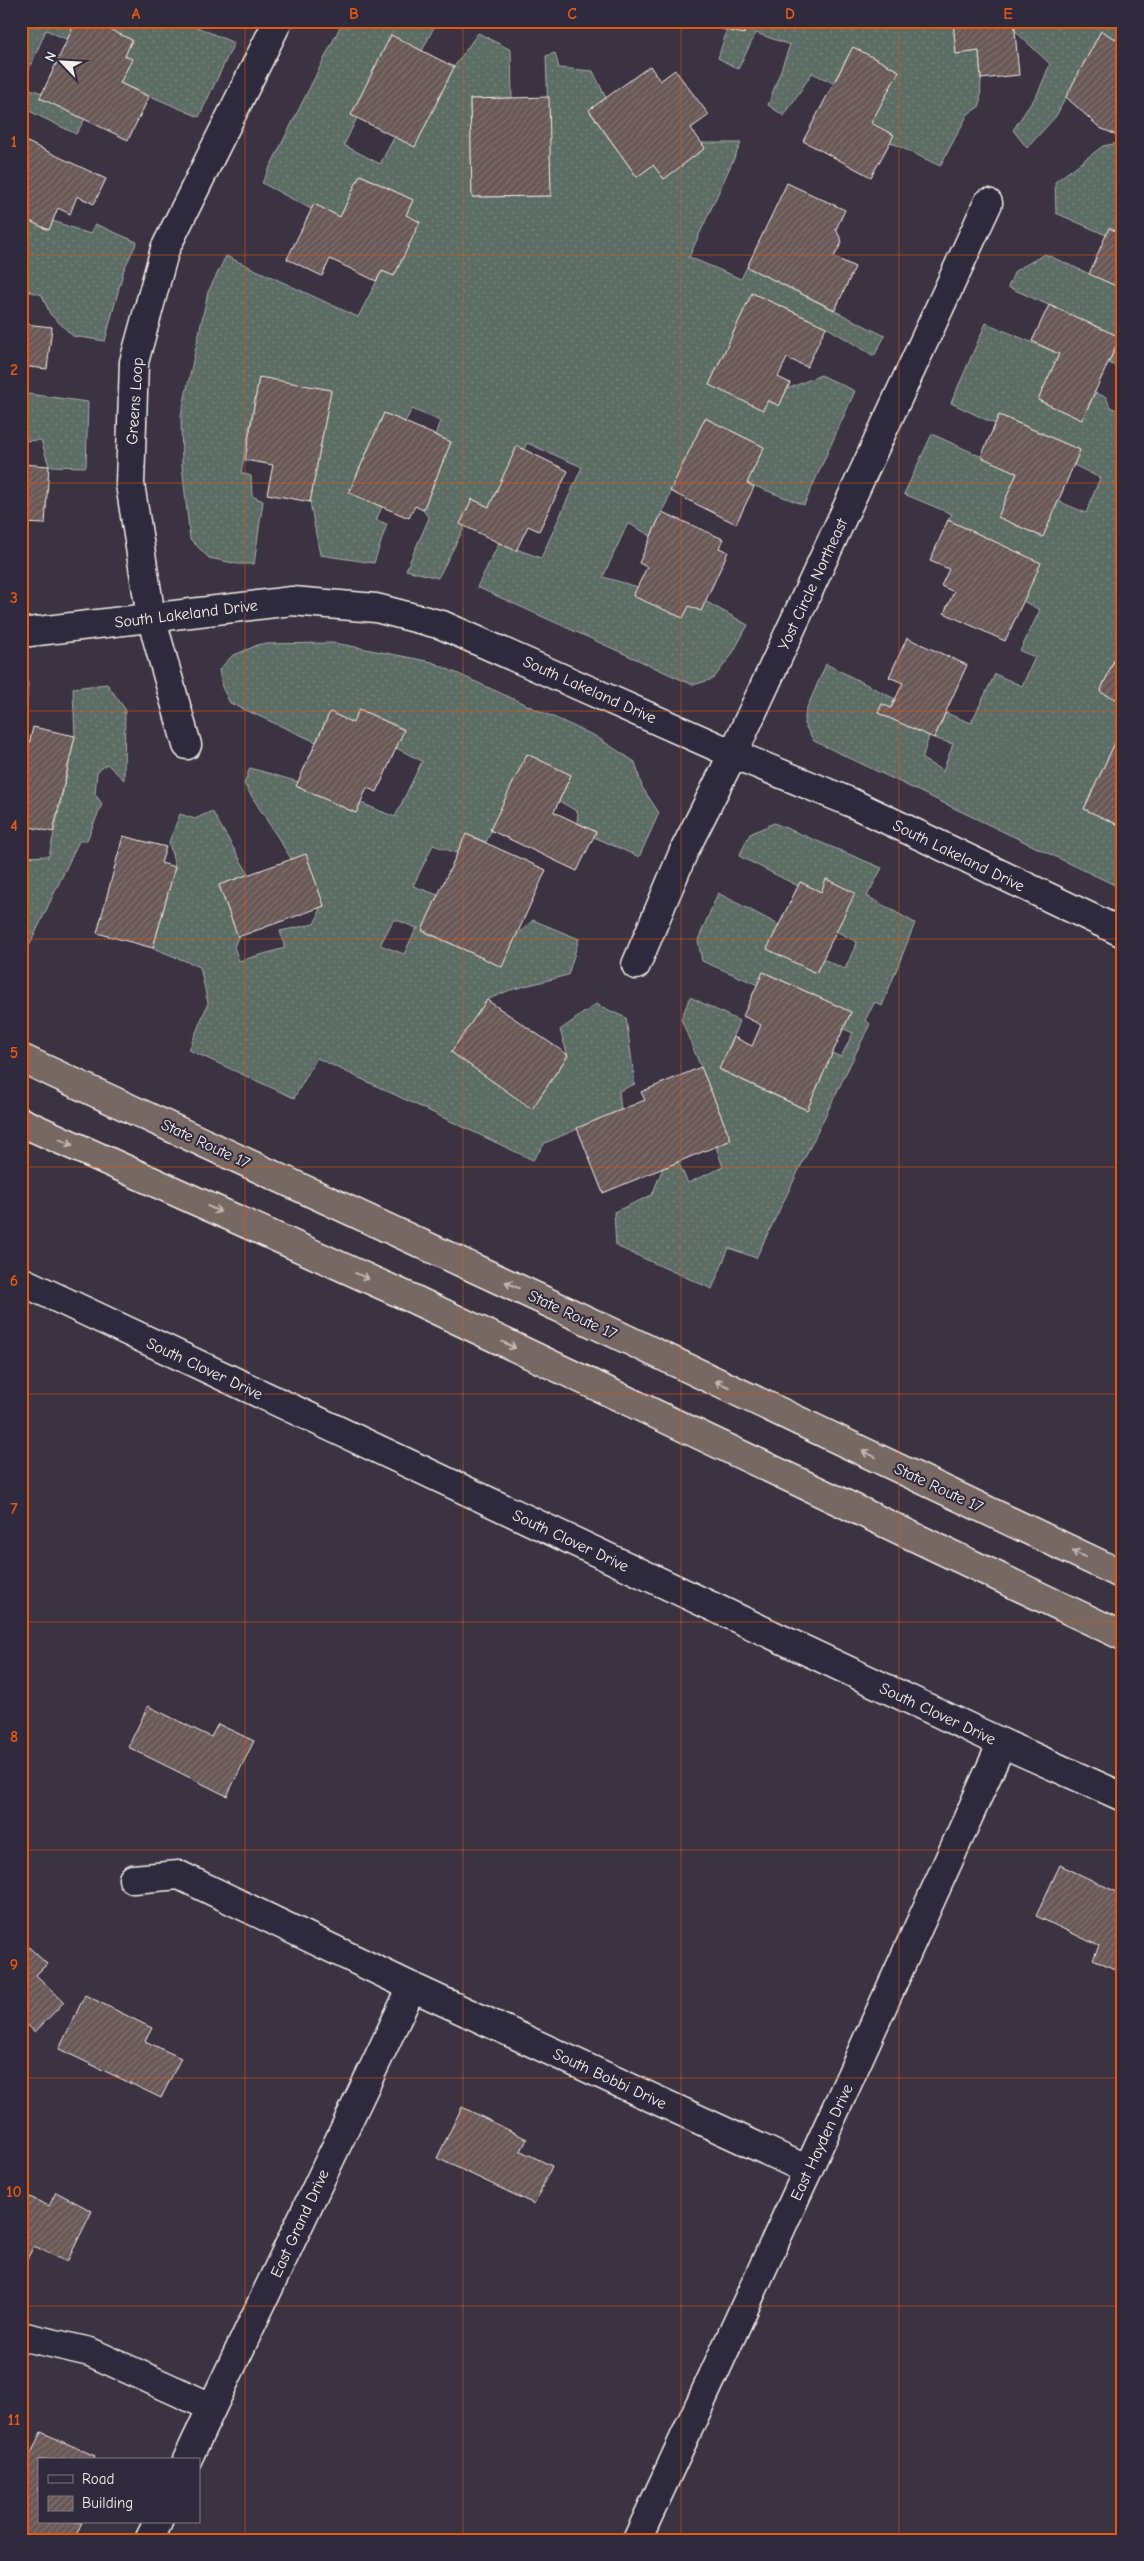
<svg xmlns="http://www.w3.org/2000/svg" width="1144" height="2561" font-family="'Comic Neue',sans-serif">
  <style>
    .grass { fill: url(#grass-dots); stroke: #a8afa6; fill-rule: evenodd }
    .building { fill: url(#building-hatch); stroke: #f4f1e8 }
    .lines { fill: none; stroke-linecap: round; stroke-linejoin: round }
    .minor-casing { stroke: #f4f1e8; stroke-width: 31 }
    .highway-casing { stroke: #f4f1e8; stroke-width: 31 }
    .minor { stroke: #2f2a3d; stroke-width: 28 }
    .highway { stroke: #776864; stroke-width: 28 }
    .oneway { stroke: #c2bab3 }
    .grid { fill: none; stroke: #e8590c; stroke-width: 1; stroke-opacity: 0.55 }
    .labels { text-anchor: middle; stroke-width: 4; stroke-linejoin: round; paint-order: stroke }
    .street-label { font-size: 16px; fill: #f4f1e8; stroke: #2f2a3d }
    .neatline { fill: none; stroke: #e8590c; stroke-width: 2 }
    .grid-label { font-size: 16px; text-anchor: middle; font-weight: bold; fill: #e8590c }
  </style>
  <defs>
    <pattern id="grass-dots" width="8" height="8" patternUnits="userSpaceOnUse" patternTransform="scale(1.25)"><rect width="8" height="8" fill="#5c6d65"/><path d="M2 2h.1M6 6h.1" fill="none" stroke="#74827b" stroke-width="1.8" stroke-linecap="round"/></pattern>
    <pattern id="building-hatch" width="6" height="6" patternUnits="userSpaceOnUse" patternTransform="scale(1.25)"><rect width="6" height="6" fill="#695857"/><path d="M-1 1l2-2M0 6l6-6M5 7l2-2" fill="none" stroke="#7f706f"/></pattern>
  </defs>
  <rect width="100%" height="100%" fill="#3b3342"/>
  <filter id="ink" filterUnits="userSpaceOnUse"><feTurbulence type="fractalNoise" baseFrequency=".02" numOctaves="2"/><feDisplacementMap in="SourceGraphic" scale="10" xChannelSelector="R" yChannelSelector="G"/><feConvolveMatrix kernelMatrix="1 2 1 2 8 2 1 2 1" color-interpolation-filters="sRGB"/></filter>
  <g filter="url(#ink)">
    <g class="grass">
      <polygon points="21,21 76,21 68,40 46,30 22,86 42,93 40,98 85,119 76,134 21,107"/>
      <polygon points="92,21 183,21 234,43 199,117 120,83 131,59 125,56"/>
      <polygon points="343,21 437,21 422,51 391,36 351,115 357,118 344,145 380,164 395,136 415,146 454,67 478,33 511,50 512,98 470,99 472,197 551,196 546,56 555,53 559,68 593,71 606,98 589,111 637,177 653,165 664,179 705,148 702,143 741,143 689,257 741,279 747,267 885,336 874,356 826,327 752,293 709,385 779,405 787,389 821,375 855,391 804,505 747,483 764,447 705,418 651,536 628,523 603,577 638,587 634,596 683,618 689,606 700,611 705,601 748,625 731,656 713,679 693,685 477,587 499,543 541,558 582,467 527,443 524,449 517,447 489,507 472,499 465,526 438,578 406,570 429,518 423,510 451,442 435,435 440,421 412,409 405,422 384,413 349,492 382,507 376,520 387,524 374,563 320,555 310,502 331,390 259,378 241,473 251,476 252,496 263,501 254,564 238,564 209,558 190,539 182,465 181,416 208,292 226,256 358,317 382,271 394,276 419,223 406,215 413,200 361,175 340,217 314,204 311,209 262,183"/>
      <polygon points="757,21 953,21 956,54 979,51 981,79 980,106 968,114 940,166 890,142 871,123 899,71 853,47 833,83 812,73 784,116 768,105 790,45 756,33 738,69 718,58 727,30 746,24 755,26"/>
      <polygon points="1014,21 1123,21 1123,43 1101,31 1056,116 1027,148 1013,130 1038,93 1050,64 1015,31"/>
      <polygon points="1123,142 1123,234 1109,228 1106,235 1056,213 1055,182 1103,146"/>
      <polygon points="21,217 48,230 53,221 90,234 95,224 137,242 124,269 105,341 73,336 50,314 42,295 21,289"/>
      <polygon points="1045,254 1123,289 1123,370 1109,363 1120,337 1008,287 1015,271"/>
      <polygon points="986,323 1059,354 1038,400 1082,420 1095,393 1106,397 1110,407 1123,413 1123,500 1120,506 1123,509 1123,640 1100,692 1123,702 1123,726 1084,809 1123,827 1123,889 814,741 804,724 806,710 826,664 895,699 891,708 882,704 878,713 929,736 922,759 943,771 953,744 934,738 946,713 971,723 995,674 1022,686 1035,657 1020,651 1040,610 1023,601 1040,563 948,520 952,514 904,494 932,434 1017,473 998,517 1042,537 1058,501 1086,513 1100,478 1074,465 1080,450 1000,415 995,424 951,403"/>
      <polygon points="21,393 88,402 86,467 49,466 41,440 21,441"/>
      <path d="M335 643 432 662 595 736 635 762 642 787 659 813 639 857 594 837 596 832 577 822 578 812 559 801 571 775 527 754 486 842 466 834 457 853 433 845 413 886 438 895 422 931 502 967 516 936 533 920 579 939 568 975 510 990 487 1000 451 1052 532 1108 568 1056 560 1030 596 1004 626 1018 635 1084 619 1091 621 1110 545 1143 533 1160 317 1058 294 1098 189 1050 208 1003 200 967 153 948 175 867 169 842 180 814 195 819 212 811 249 875 219 886 238 937 234 947 239 961 285 948 280 931 314 924 319 914V908L324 906 306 855 292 860 244 784 250 768 299 782 297 787 356 813 361 803 395 817 422 761 396 748 404 729 359 709 353 723 330 712 316 742 230 703 222 687 219 670 232 656 260 644ZM394 919 419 929H416L404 954 380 945Z"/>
      <polygon points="28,682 26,718 21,721 21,683"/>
      <polygon points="107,684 125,709 124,780 107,764 97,772 95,794 102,804 87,840 79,841 21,963 21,857 49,856 75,736 73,688"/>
      <polygon points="774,823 882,868 867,896 915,923 882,1006 875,1002 865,1020 870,1024 756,1258 729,1248 712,1289 616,1246 614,1212 652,1195 663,1168 678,1162 688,1183 723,1167 716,1147 731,1140 681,1019 690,997 739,1021 720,1070 806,1110 832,1053 841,1057 853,1033 844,1029 851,1012 764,972 758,985 702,961 698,940 718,893 779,925 767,949 816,973 823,959 845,969 857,942 836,931 854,893 827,879 821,892 800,882 798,886 739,856 750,834"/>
    </g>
    <g class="building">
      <polygon points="76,21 92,21 132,40 125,56 132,59 120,83 149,97 128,140 40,98"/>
      <polygon points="686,21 757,21 756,26 746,24 744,34"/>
      <polygon points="953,21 1014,21 1019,75 981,79 979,51 956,54"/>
      <polygon points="1101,31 1123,43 1123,128 1119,136 1100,128 1066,97"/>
      <polygon points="391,35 454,67 415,147 351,115"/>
      <polygon points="853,47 899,71 871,123 894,135 871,177 803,141"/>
      <polygon points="650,66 660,81 675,70 709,115 691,128 705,148 664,179 653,165 637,177 589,110"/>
      <polygon points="549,97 551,196 472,197 470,99"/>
      <polygon points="21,139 106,179 94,204 77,196 70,214 58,208 49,230 21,217"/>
      <polygon points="360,175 413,200 406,215 420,222 394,276 382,271 376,281 330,259 322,276 287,259 314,204 340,217"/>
      <polygon points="787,183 845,210 836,229 842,242 834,257 855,267 835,310 747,267"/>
      <polygon points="1109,228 1123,234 1123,289 1089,274"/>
      <polygon points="21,289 29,290 25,324 52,327 47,369 21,366"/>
      <polygon points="752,293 826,327 807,367 787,358 778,377 790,383 779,406 768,400 763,410 709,385"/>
      <polygon points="1049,305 1120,337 1082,420 1038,400 1059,354 1032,341"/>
      <polygon points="259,377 331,390 310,502 267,494 273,465 245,460"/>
      <polygon points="384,413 451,442 423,510 415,506 409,518 349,493"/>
      <polygon points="999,415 1080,450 1043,537 998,517 1017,473 981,457"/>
      <polygon points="705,418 764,447 747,483 754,487 736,524 670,491"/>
      <polygon points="517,446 568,471 539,531 528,526 516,551 460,524 472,499 489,507"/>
      <polygon points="21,464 49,466 45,524 21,523"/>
      <polygon points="662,512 723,539 719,548 728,552 701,611 689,606 683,618 633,596 647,567 639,563"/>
      <polygon points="948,520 1041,563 1005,641 944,613 954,592 941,586 949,569 930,561"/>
      <polygon points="907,638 967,665 934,738 878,713 882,704 891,708 903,683 889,677"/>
      <polygon points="1123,640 1123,702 1100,692"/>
      <polygon points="359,709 404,730 377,792 367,788 356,813 296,786 330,712 353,723"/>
      <polygon points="1123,726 1123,827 1084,809"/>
      <polygon points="33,727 75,736 53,832 21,825 21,742 29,744"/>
      <polygon points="527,754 571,775 554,812 596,832 577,871 490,830"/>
      <polygon points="466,834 546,870 502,967 422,930"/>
      <polygon points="123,836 166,847 161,863 175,867 153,948 97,933"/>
      <polygon points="306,854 324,906 238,937 219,885"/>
      <polygon points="826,879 855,893 816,973 767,949 800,882 821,892"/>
      <polygon points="763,972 851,1012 807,1110 719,1069 734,1037 752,1046 761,1025 743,1016"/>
      <polygon points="487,1000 568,1055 532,1109 451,1052"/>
      <polygon points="701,1067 731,1140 603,1193 577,1128 645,1100 641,1092"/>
      <polygon points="148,1706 211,1737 218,1724 254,1741 227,1796 128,1747"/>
      <polygon points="1060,1865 1123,1895 1120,1911 1123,1912 1123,1973 1093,1959 1099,1946 1036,1916"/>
      <polygon points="21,1940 47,1964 36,1975 64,2002 35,2032 21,2019"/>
      <polygon points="85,1995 152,2028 145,2041 181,2058 161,2098 59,2049"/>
      <polygon points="462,2107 527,2139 521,2151 552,2166 534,2204 437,2158"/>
      <polygon points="56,2192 92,2211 67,2262 34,2246 27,2259 21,2256 21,2193 49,2206"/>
      <polygon points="41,2432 95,2456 93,2460 39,2460 39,2522 82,2522 74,2540 21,2540 21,2475"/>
    </g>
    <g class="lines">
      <defs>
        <g id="minor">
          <polyline points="21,633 292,601 376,608 442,625 733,754 850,802 1123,933"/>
          <polyline points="187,745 151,617 130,484 134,362 165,249 278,21"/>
          <polyline points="636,965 684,851 733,754 988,203"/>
          <polyline points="21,1281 1002,1743 1123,1797"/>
          <polyline points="133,1879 179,1875 412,1987 808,2170"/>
          <polyline points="21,2336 90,2352 211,2407"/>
          <polyline points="187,2460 412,1987"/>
          <polyline points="149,2540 158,2522"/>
          <polyline points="637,2540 808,2170 1002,1743"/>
        </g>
        <g id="highway">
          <polyline points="21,1058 616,1334 1123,1575"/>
          <polyline points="21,1122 411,1298 1123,1636"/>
        </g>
      </defs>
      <use href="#minor" class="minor-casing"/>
      <use href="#highway" class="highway-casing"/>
      <use href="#minor" class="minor"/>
      <use href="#highway" class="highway"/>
    </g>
    <defs><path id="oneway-shaft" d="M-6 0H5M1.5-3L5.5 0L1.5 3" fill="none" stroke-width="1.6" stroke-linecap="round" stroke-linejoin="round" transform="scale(1.25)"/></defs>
    <g class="oneway">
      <use href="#oneway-shaft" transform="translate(66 1142) rotate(24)"/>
      <use href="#oneway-shaft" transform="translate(214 1209) rotate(24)"/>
      <use href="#oneway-shaft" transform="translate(362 1276) rotate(24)"/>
      <use href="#oneway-shaft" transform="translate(512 1285) rotate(-155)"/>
      <use href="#oneway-shaft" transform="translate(509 1345) rotate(26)"/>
      <use href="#oneway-shaft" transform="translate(722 1384) rotate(-155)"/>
      <use href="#oneway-shaft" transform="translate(869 1454) rotate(-155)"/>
      <use href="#oneway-shaft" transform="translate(1079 1554) rotate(-155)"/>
    </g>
  </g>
  <path class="grid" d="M245 21V2540M463 21V2540M681 21V2540M899 21V2540M21 255H1123M21 483H1123M21 711H1123M21 939H1123M21 1167H1123M21 1394H1123M21 1622H1123M21 1850H1123M21 2078H1123M21 2306H1123"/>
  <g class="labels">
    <g class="street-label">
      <text transform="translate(134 401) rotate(-86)" y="6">Greens Loop</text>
      <text transform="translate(812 584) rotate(-65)" y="6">Yost Circle Northeast</text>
      <text transform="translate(186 613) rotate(-7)" y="6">South Lakeland Drive</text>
      <text transform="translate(590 689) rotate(24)" y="6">South Lakeland Drive</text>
      <text transform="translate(959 855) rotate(26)" y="6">South Lakeland Drive</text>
      <text transform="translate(206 1143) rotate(25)" y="6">State Route 17</text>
      <text transform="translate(573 1314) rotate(25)" y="6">State Route 17</text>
      <text transform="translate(205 1368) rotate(25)" y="6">South Clover Drive</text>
      <text transform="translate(939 1487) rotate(25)" y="6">State Route 17</text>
      <text transform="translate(571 1540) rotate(25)" y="6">South Clover Drive</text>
      <text transform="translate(938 1713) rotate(25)" y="6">South Clover Drive</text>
      <text transform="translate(610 2078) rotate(25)" y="6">South Bobbi Drive</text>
      <text transform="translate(821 2142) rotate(-65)" y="6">East Hayden Drive</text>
      <text transform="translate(299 2223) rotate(-65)" y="6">East Grand Drive</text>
    </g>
  </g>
  <rect width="1144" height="2561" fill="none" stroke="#2f2a3d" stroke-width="55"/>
  <rect x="38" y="2458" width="162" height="65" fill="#2f2a3d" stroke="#7e7a81"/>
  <rect x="48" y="2475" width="25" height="8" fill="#2f2a3d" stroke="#7e7a81"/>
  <text x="82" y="2484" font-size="15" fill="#f4f1e8">Road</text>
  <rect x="48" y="2496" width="25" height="15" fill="url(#building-hatch)" stroke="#7e7a81"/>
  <text x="82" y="2508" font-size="15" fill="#f4f1e8">Building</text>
  <g transform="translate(62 62) rotate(295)" stroke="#2f2a3d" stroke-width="4" paint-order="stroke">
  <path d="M0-4L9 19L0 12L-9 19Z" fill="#f4f1e8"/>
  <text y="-8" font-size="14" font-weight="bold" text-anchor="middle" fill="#f4f1e8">N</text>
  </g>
  <rect x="28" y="28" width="1088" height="2506" class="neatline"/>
  <g class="grid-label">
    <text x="136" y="19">A</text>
    <text x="354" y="19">B</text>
    <text x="572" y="19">C</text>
    <text x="790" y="19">D</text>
    <text x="1008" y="19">E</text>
    <text x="14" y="147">1</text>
    <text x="14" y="375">2</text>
    <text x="14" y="603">3</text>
    <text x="14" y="831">4</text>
    <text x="14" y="1058">5</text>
    <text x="14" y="1286">6</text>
    <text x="14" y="1514">7</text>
    <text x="14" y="1742">8</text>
    <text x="14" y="1970">9</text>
    <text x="14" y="2197">10</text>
    <text x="14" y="2425">11</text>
  </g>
</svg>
